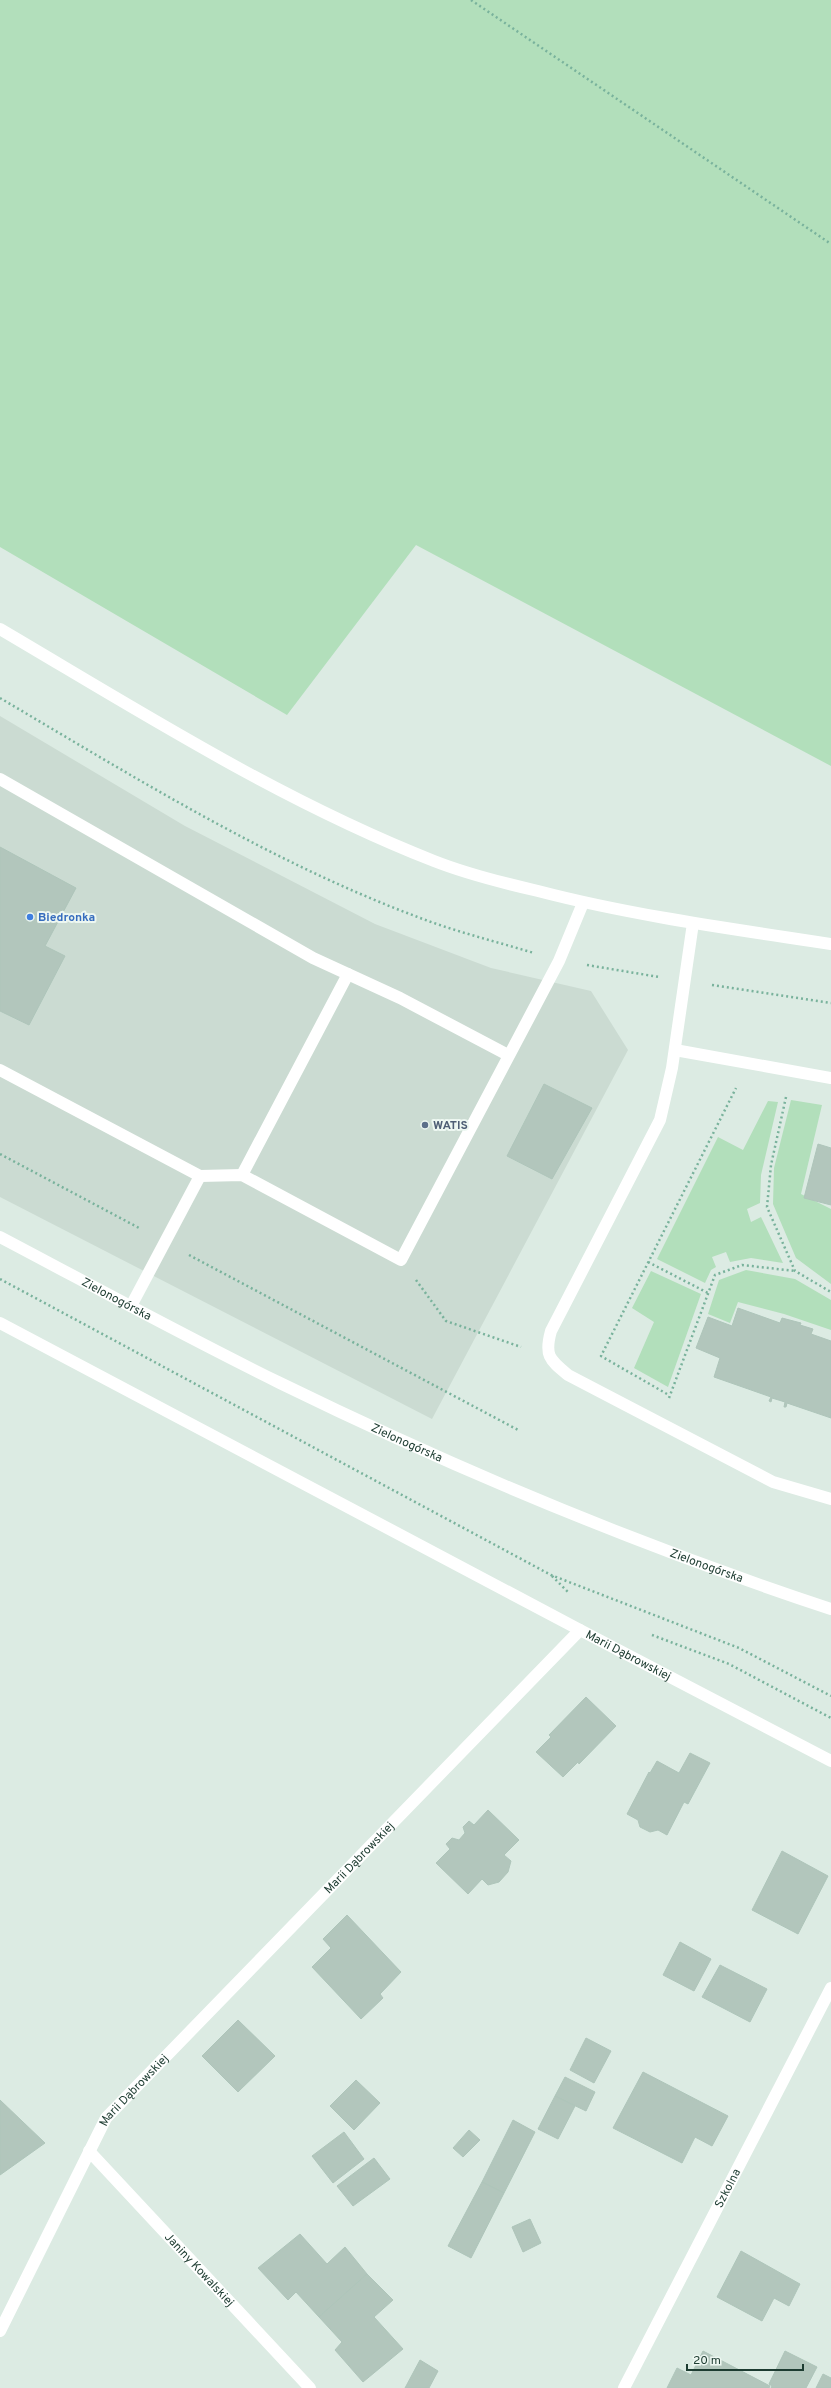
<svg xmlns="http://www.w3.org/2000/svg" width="831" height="2388" font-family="Overpass,sans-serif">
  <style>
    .built { fill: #cbdbd2 }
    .green { fill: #b2dfbb }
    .building { fill: #b2c6bc; stroke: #aec5ba }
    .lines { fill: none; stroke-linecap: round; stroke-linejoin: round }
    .path { stroke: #79b29c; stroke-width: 2.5; stroke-dasharray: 2 3; stroke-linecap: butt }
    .service { stroke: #fff; stroke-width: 12 }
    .minor { stroke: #fff; stroke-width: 12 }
    .tertiary { stroke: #fff; stroke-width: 12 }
    .shop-dot { fill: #3f7fe0; stroke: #edf7f1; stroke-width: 1.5 }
    .service-dot { fill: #5c6f8a; stroke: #edf7f1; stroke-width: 1.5 }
    .labels { text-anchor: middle; stroke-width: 4; stroke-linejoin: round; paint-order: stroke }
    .shop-label { font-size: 12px; font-weight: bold; fill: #366cbe; stroke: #edf7f1; text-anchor: start }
    .service-label { font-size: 12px; font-weight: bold; fill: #4e5e75; stroke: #edf7f1; text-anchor: start }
    .street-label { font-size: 12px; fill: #1d3c31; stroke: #edf7f1 }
  </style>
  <rect width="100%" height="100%" fill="#dcebe3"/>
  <polygon class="built" points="0,716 185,826 375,924 491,968 591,991 628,1050 432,1419 0,1197"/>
  <g class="green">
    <polygon points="0,0 831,0 831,766 416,545 287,715 0,547"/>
    <polygon points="791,1100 822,1105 801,1194 831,1209 831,1284 796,1258 773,1204 774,1168"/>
    <polygon points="768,1101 778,1102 761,1175 760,1203 747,1209 751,1222 761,1217 783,1263 751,1258 730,1262 726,1252 712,1257 716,1267 711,1270 705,1283 657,1259 718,1137 743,1150"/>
    <polygon points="746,1270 795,1279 831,1300 831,1330 784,1314 738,1302 730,1323 708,1314 719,1280"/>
    <polygon points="651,1271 701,1294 668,1387 634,1368 654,1322 632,1308"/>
  </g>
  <g class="building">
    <polygon points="0,847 76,888 45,946 65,956 29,1025 0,1011"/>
    <polygon points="544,1084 592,1108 552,1179 507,1156"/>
    <polygon points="818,1144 831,1148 831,1205 804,1198"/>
    <polygon points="738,1308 780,1323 782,1318 801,1323 800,1325 813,1329 811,1334 831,1341 831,1418 787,1403 786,1407 784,1407 785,1402 772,1398 771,1402 769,1401 771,1397 714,1377 720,1358 696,1348 708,1317 732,1326"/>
    <polygon points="586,1697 616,1726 579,1764 578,1762 563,1777 536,1752 551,1737 549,1735"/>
    <polygon points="690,1753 710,1763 688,1804 684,1802 667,1835 658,1830 650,1832 640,1827 638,1820 627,1814 649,1772 650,1773 657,1761 679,1773"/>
    <polygon points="488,1810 519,1840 504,1855 511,1861 508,1872 499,1882 488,1885 482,1879 468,1894 436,1863 450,1849 446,1844 452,1838 459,1840 465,1833 463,1827 469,1821 474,1825"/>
    <polygon points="782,1851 828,1876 798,1934 752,1910"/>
    <polygon points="347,1915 401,1972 380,1994 383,1998 361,2019 312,1967 331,1948 323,1939"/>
    <polygon points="680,1942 711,1959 694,1991 663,1975"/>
    <polygon points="720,1965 767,1989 750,2022 702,1997"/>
    <polygon points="238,2020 275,2056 238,2092 202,2056"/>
    <polygon points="586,2038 611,2051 594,2083 570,2070"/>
    <polygon points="643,2072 728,2116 712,2146 695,2137 682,2163 613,2128"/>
    <polygon points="565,2077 595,2092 586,2111 555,2096"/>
    <polygon points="356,2080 380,2103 354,2130 330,2106"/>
    <polygon points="555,2096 575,2106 558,2139 538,2129"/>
    <polygon points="0,2100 45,2143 0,2175"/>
    <polygon points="513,2120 535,2132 504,2193 482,2182"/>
    <polygon points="469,2130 480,2140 463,2157 453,2148"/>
    <polygon points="344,2132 364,2159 333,2183 312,2156"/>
    <polygon points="374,2158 390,2179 353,2206 337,2186"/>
    <polygon points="482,2182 504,2193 471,2258 448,2246"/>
    <polygon points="530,2219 541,2243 523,2252 512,2227"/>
    <polygon points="300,2234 327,2264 345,2247 367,2274 319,2317 296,2292 288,2300 258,2268"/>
    <polygon points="741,2251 800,2284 789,2306 774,2298 762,2321 717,2297"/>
    <polygon points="367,2274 393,2300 374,2317 403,2349 363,2382 335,2350 342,2342 319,2317"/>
    <polygon points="703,2351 770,2386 769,2388 667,2388 677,2368 691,2375"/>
    <polygon points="785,2351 817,2367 806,2388 771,2388 772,2386 769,2384"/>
    <polygon points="420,2360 438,2371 429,2388 405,2388"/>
    <polygon points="823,2374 831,2378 831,2388 816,2388"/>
  </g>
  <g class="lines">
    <g class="path">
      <polyline points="471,0 831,244"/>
      <path d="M0 698C134 777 269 861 415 916 453 931 494 941 534 953"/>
      <polyline points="587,965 659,977"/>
      <polyline points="712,985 831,1003"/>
      <polyline points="786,1097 771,1165 767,1207 795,1271 831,1292"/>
      <polyline points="0,1154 141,1229"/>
      <polyline points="189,1255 520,1431"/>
      <polyline points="648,1262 708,1293"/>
      <polyline points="0,1279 551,1575 739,1648 831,1696"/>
      <polyline points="416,1280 446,1321 521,1347"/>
      <polyline points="667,1394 601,1356 736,1088"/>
      <polyline points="669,1398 715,1275 742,1265 795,1271"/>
      <polyline points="552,1576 568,1592"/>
      <polyline points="652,1635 729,1664 831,1718"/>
    </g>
    <g class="service">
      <polyline points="0,779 313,958 400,998 508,1055"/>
      <polyline points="0,1070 200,1176 242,1175 401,1260 559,961 583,903"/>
      <polyline points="242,1175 348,974"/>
      <polyline points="131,1306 200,1176"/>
      <polyline points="0,1323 580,1630"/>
    </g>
    <g class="minor">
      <path d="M0 629C141 712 281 801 434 861 467 874 503 883 538 891 634 916 733 929 831 944"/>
      <path d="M693 923 672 1068 660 1120 551 1331C544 1356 550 1360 568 1375L773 1482 831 1499"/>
      <polyline points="675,1050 831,1078"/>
      <path id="s1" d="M89 2151 310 2388"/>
      <path id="s2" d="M0 2331 106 2118 580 1630 831 1761"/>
      <path id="s3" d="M624 2388 831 1988"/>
    </g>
    <path class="tertiary" id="s4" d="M0 1237C93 1286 186 1337 280 1383 458 1470 643 1547 831 1609"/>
  </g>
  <circle class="shop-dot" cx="30" cy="917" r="4"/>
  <circle class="service-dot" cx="425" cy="1125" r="4"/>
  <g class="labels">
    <g class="shop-label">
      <text x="38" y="921">Biedronka</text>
    </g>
    <g class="service-label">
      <text x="433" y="1129">WATIS</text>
    </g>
    <g class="street-label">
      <text dy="4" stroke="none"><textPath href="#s4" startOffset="132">Zielonogórska</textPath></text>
      <text dy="4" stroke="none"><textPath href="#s4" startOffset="456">Zielonogórska</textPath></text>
      <text dy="4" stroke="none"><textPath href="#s4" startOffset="780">Zielonogórska</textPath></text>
      <text dy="4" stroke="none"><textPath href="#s2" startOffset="973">Marii Dąbrowskiej</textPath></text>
      <text dy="4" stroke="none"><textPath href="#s2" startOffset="601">Marii Dąbrowskiej</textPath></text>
      <text dy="4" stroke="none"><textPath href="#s2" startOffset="277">Marii Dąbrowskiej</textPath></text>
      <text dy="4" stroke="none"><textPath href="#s3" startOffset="225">Szkolna</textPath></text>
      <text dy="4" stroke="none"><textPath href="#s1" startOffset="162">Janiny Kowalskiej</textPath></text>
    </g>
  </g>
  <path d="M687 2364v6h116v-6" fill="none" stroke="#1d3c31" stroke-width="2"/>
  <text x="693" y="2364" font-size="12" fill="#1d3c31" stroke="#edf7f1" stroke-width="3" paint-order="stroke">20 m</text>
</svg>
